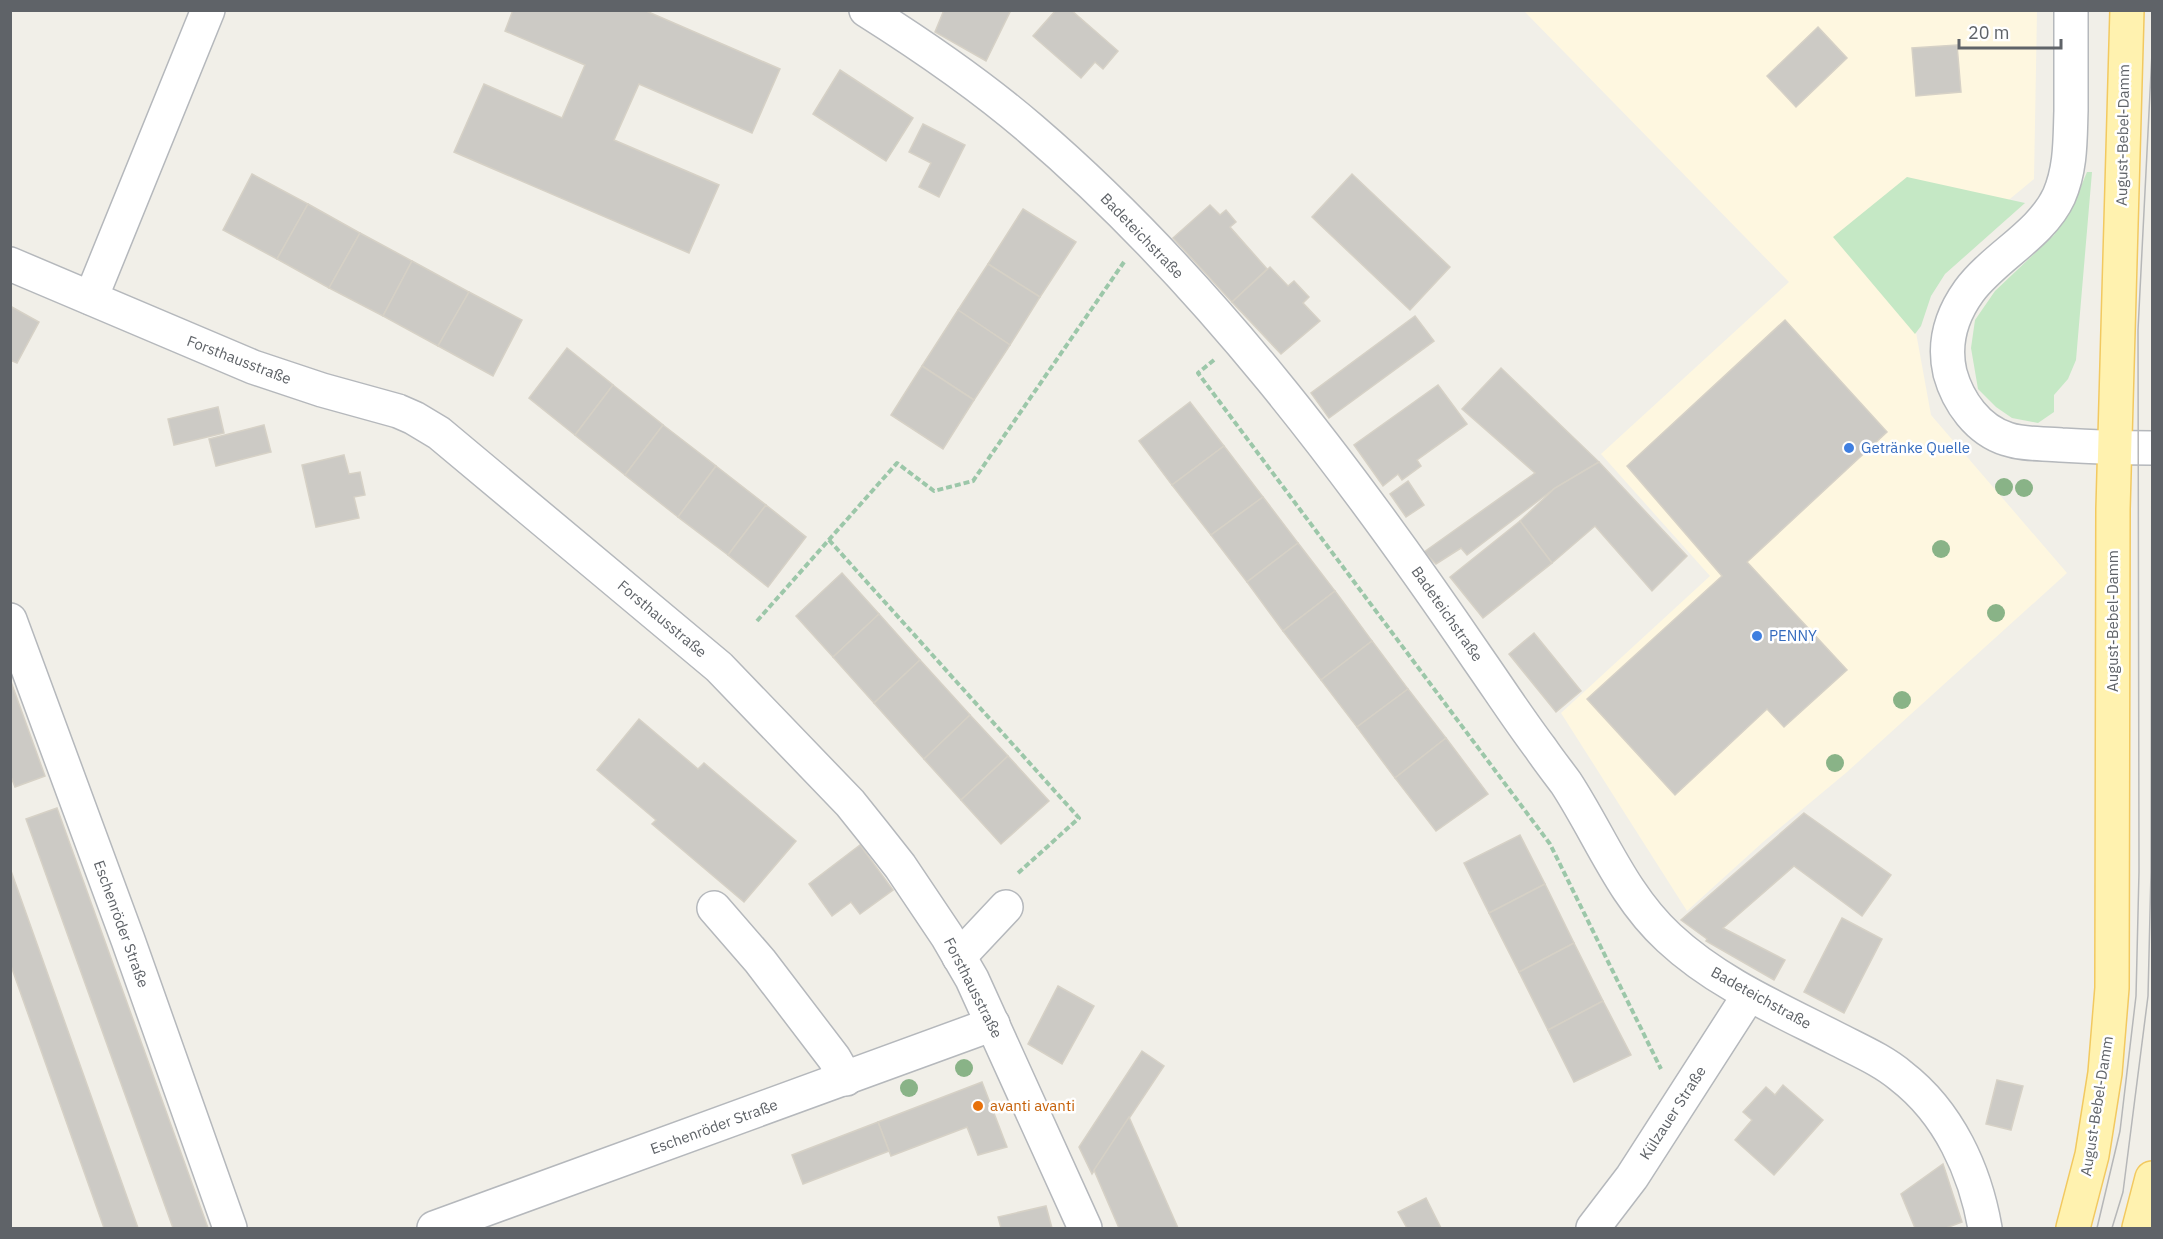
<svg xmlns="http://www.w3.org/2000/svg" width="2163" height="1239" font-family="'IBM Plex Sans',sans-serif">
  <style>
    .commercial { fill: #fef7e0 }
    .green { fill: #c5e8c5 }
    .building { fill: #cccac5; stroke: #d6d1c6; stroke-width: 1.5 }
    .lines { fill: none; stroke-linecap: round; stroke-linejoin: round }
    .minor-casing { stroke: #b5b8bc; stroke-width: 36 }
    .major-casing { stroke: #f2c960; stroke-width: 36 }
    .path { stroke: #9cc7a9; stroke-width: 4; stroke-dasharray: 6 3; stroke-linecap: butt }
    .minor { stroke: #fff; stroke-width: 33 }
    .major { stroke: #fff2af; stroke-width: 33 }
    .tram { stroke: #b6b7b8; stroke-width: 1.5 }
    .tree { fill: #89b387 }
    .shop-dot { fill: #3f7fe0; stroke: #fff; stroke-width: 2 }
    .food-dot { fill: #e8710a; stroke: #fff; stroke-width: 2 }
    .labels { text-anchor: middle; stroke-width: 5; stroke-linejoin: round; paint-order: stroke }
    .street-label { font-size: 15px; fill: #5f6368; stroke: #fff }
    .shop-label { font-size: 15px; fill: #366cbe; stroke: #fff; text-anchor: start }
    .food-label { font-size: 15px; fill: #c56008; stroke: #fff; text-anchor: start }
  </style>
  <rect width="100%" height="100%" fill="#f1efe8"/>
  <polygon class="commercial" points="1524,11 2037,11 2034,179 1952,247 1915,327 1931,415 2067,573 1847,772 1763,842 1687,911 1561,713 1710,576 1601,454 1789,282"/>
  <g class="green">
    <polygon points="2087,172 2092,172 2076,360 2068,379 2054,395 2054,412 2038,423 2012,418 1996,407 1978,389 1971,348 1975,320 1995,291 2054,235 2072,208"/>
    <polygon points="1907,177 2025,203 1945,274 1931,296 1921,326 1915,334 1833,237"/>
  </g>
  <g class="building">
    <polygon points="513,10 644,10 780,69 752,133 639,84 614,140 719,185 689,253 454,152 484,84 562,118 585,65 505,31"/>
    <polygon points="944,10 1011,10 986,61 935,32"/>
    <polygon points="1056,10 1071,10 1118,51 1103,69 1095,62 1081,78 1033,36"/>
    <polygon points="1818,27 1847,58 1796,107 1767,76"/>
    <polygon points="1957,45 1961,92 1916,96 1912,48"/>
    <polygon points="840,70 913,118 886,161 813,114"/>
    <polygon points="923,124 965,145 939,197 919,187 931,163 909,152"/>
    <polygon points="252,174 308,204 277,259 223,230"/>
    <polygon points="1352,174 1450,267 1410,310 1312,217"/>
    <polygon points="308,204 360,233 329,288 277,259"/>
    <polygon points="1210,205 1220,215 1226,210 1236,222 1230,227 1267,269 1232,302 1173,238"/>
    <polygon points="1023,209 1076,242 1040,297 988,264"/>
    <polygon points="360,233 412,261 383,316 329,288"/>
    <polygon points="412,261 469,292 438,346 383,316"/>
    <polygon points="988,264 1040,297 1010,345 958,310"/>
    <polygon points="1270,267 1288,286 1294,281 1309,297 1303,303 1320,321 1281,354 1232,302"/>
    <polygon points="469,292 522,320 493,376 438,346"/>
    <polygon points="10,306 39,322 17,363 10,360"/>
    <polygon points="958,310 1010,345 974,400 922,366"/>
    <polygon points="1415,316 1434,341 1329,418 1311,393"/>
    <polygon points="1785,320 1887,432 1747,562 1847,670 1784,727 1767,709 1675,795 1587,699 1722,576 1627,466"/>
    <polygon points="567,348 613,385 575,435 529,398"/>
    <polygon points="922,366 974,400 943,449 891,415"/>
    <polygon points="1501,368 1599,462 1555,488 1467,555 1461,548 1436,564 1424,552 1535,473 1462,409"/>
    <polygon points="613,385 663,425 625,475 575,435"/>
    <polygon points="1438,385 1467,424 1417,460 1421,466 1402,480 1398,474 1383,486 1354,445"/>
    <polygon points="1190,402 1224,446 1172,485 1139,441"/>
    <polygon points="218,407 224,433 174,445 168,419"/>
    <polygon points="264,425 271,452 216,466 209,439"/>
    <polygon points="663,425 716,466 678,517 625,475"/>
    <polygon points="1224,446 1263,497 1211,535 1172,485"/>
    <polygon points="344,455 349,474 360,472 365,495 354,497 359,518 316,527 302,465"/>
    <polygon points="1599,462 1687,556 1652,591 1595,526 1552,563 1520,521 1555,488"/>
    <polygon points="716,466 766,505 728,555 678,517"/>
    <polygon points="1408,481 1424,505 1406,517 1390,494"/>
    <polygon points="1263,497 1298,543 1247,582 1211,535"/>
    <polygon points="766,505 806,537 768,587 728,555"/>
    <polygon points="1520,521 1552,563 1483,618 1450,577"/>
    <polygon points="1298,543 1335,591 1283,631 1247,582"/>
    <polygon points="842,573 879,614 833,657 796,616"/>
    <polygon points="1335,591 1372,641 1321,680 1283,631"/>
    <polygon points="879,614 920,660 874,703 833,657"/>
    <polygon points="1534,633 1581,691 1556,712 1509,654"/>
    <polygon points="1372,641 1408,689 1357,727 1321,680"/>
    <polygon points="920,660 970,715 924,759 874,703"/>
    <polygon points="10,679 45,776 15,787 10,774"/>
    <polygon points="1408,689 1446,738 1395,778 1357,727"/>
    <polygon points="970,715 1008,756 961,800 924,759"/>
    <polygon points="639,719 698,769 704,763 796,841 744,902 652,824 656,820 597,770"/>
    <polygon points="1446,738 1488,794 1436,831 1395,778"/>
    <polygon points="1008,756 1049,801 1001,844 961,800"/>
    <polygon points="57,808 208,1228 173,1228 26,819"/>
    <polygon points="1804,813 1891,875 1862,916 1794,866 1723,928 1785,960 1774,980 1706,941 1707,939 1681,920"/>
    <polygon points="1520,835 1545,884 1489,913 1464,863"/>
    <polygon points="860,845 893,890 860,914 851,902 832,916 809,884"/>
    <polygon points="10,868 138,1228 104,1228 10,963"/>
    <polygon points="1545,884 1574,943 1519,972 1489,913"/>
    <polygon points="1842,918 1882,939 1844,1013 1804,992"/>
    <polygon points="1574,943 1603,1001 1548,1030 1519,972"/>
    <polygon points="1058,986 1094,1006 1062,1064 1028,1044"/>
    <polygon points="1603,1001 1631,1055 1574,1082 1548,1030"/>
    <polygon points="1142,1051 1164,1066 1092,1174 1079,1147"/>
    <polygon points="1997,1080 2023,1086 2011,1130 1986,1124"/>
    <polygon points="982,1082 1007,1147 978,1155 967,1127 891,1156 878,1122"/>
    <polygon points="1783,1085 1823,1120 1774,1175 1735,1140 1752,1120 1743,1112 1766,1087 1775,1095"/>
    <polygon points="1129,1117 1178,1228 1119,1228 1094,1170"/>
    <polygon points="878,1122 889,1151 803,1184 792,1155"/>
    <polygon points="1943,1164 1962,1222 1946,1228 1915,1228 1901,1194"/>
    <polygon points="1426,1198 1441,1228 1407,1228 1398,1212"/>
    <polygon points="1046,1206 1052,1228 1001,1228 998,1217"/>
  </g>
  <g class="lines">
    <defs>
      <g id="minor">
        <path d="M866 10C923 46 980 85 1031 129 1205 278 1350 471 1478 659 1499 689 1519 720 1541 749 1549 761 1558 772 1566 783 1600 835 1622 895 1669 938 1716 982 1778 1009 1835 1038 1858 1050 1882 1060 1901 1076 1949 1113 1975 1171 1985 1228"/>
        <path d="M2071 10C2071 44 2071 77 2071 111 2070 140 2071 168 2059 196 2041 235 1994 257 1969 291 1951 316 1943 343 1950 373 1958 402 1978 430 2007 439 2024 445 2043 443 2061 445 2092 447 2122 448 2152 448"/>
        <polyline points="10,264 253,367 322,390 398,411 414,418 439,433 719,667 850,803 874,833 900,866 947,936 972,979 1085,1228"/>
        <polyline points="91,298 208,10"/>
        <polyline points="10,620 128,940 230,1228"/>
        <polyline points="714,908 760,961 834,1058 846,1079"/>
        <polyline points="959,957 1006,907"/>
        <polyline points="434,1228 993,1024"/>
        <polyline points="1593,1228 1632,1177 1749,995"/>
      </g>
      <g id="major">
        <polyline points="2073,1228 2092,1155 2105,1073 2112,988 2113,509 2127,10"/>
        <polyline points="2139,1228 2152,1178"/>
      </g>
    </defs>
    <use href="#minor" class="minor-casing"/>
    <use href="#major" class="major-casing"/>
    <g class="path">
      <polyline points="1214,360 1198,373 1550,844 1661,1069"/>
      <polyline points="829,540 1079,818 1016,875"/>
      <polyline points="757,621 897,463 934,491 973,481 1124,262"/>
    </g>
    <use href="#minor" class="minor"/>
    <use href="#major" class="major"/>
    <g class="tram">
      <polyline points="2097,1228 2120,1131 2136,996 2139,872 2138,330 2152,53"/>
      <polyline points="2112,1228 2123,1192 2148,996 2151,872 2152,366"/>
    </g>
  </g>
  <g class="tree">
    <circle cx="2004" cy="487" r="9"/>
    <circle cx="2024" cy="488" r="9"/>
    <circle cx="1941" cy="549" r="9"/>
    <circle cx="1996" cy="613" r="9"/>
    <circle cx="1902" cy="700" r="9"/>
    <circle cx="1835" cy="763" r="9"/>
    <circle cx="964" cy="1068" r="9"/>
    <circle cx="909" cy="1088" r="9"/>
  </g>
  <g class="shop-dot">
    <circle cx="1849" cy="448" r="6"/>
    <circle cx="1757" cy="636" r="6"/>
  </g>
  <circle class="food-dot" cx="978" cy="1106" r="6"/>
  <g class="labels">
    <g class="street-label">
      <text transform="translate(2123 135) rotate(-89)" y="5">August-Bebel-Damm</text>
      <text transform="translate(1142 236) rotate(46)" y="5">Badeteichstraße</text>
      <text transform="translate(239 360) rotate(21)" y="5">Forsthausstraße</text>
      <text transform="translate(1447 614) rotate(55)" y="5">Badeteichstraße</text>
      <text transform="translate(662 619) rotate(40)" y="5">Forsthausstraße</text>
      <text transform="translate(2113 621) rotate(-90)" y="5">August-Bebel-Damm</text>
      <text transform="translate(121 924) rotate(70)" y="5">Eschenröder Straße</text>
      <text transform="translate(973 988) rotate(63)" y="5">Forsthausstraße</text>
      <text transform="translate(1761 998) rotate(29)" y="5">Badeteichstraße</text>
      <text transform="translate(2097 1106) rotate(-81)" y="5">August-Bebel-Damm</text>
      <text transform="translate(1673 1113) rotate(-57)" y="5">Külzauer Straße</text>
      <text transform="translate(714 1127) rotate(-20)" y="5">Eschenröder Straße</text>
    </g>
    <g class="shop-label">
      <text x="1861" y="453">Getränke Quelle</text>
      <text x="1769" y="641">PENNY</text>
    </g>
    <g class="food-label">
      <text x="990" y="1111">avanti avanti</text>
    </g>
  </g>
  <rect width="2163" height="1239" fill="none" stroke="#5f6368" stroke-width="24"/>
  <path d="M1959 39v9h102v-9" fill="none" stroke="#5f6368" stroke-width="3"/>
  <text x="1968" y="39" font-size="18" fill="#5f6368" stroke="#ffffff" stroke-width="4.5" paint-order="stroke">20 m</text>
</svg>
